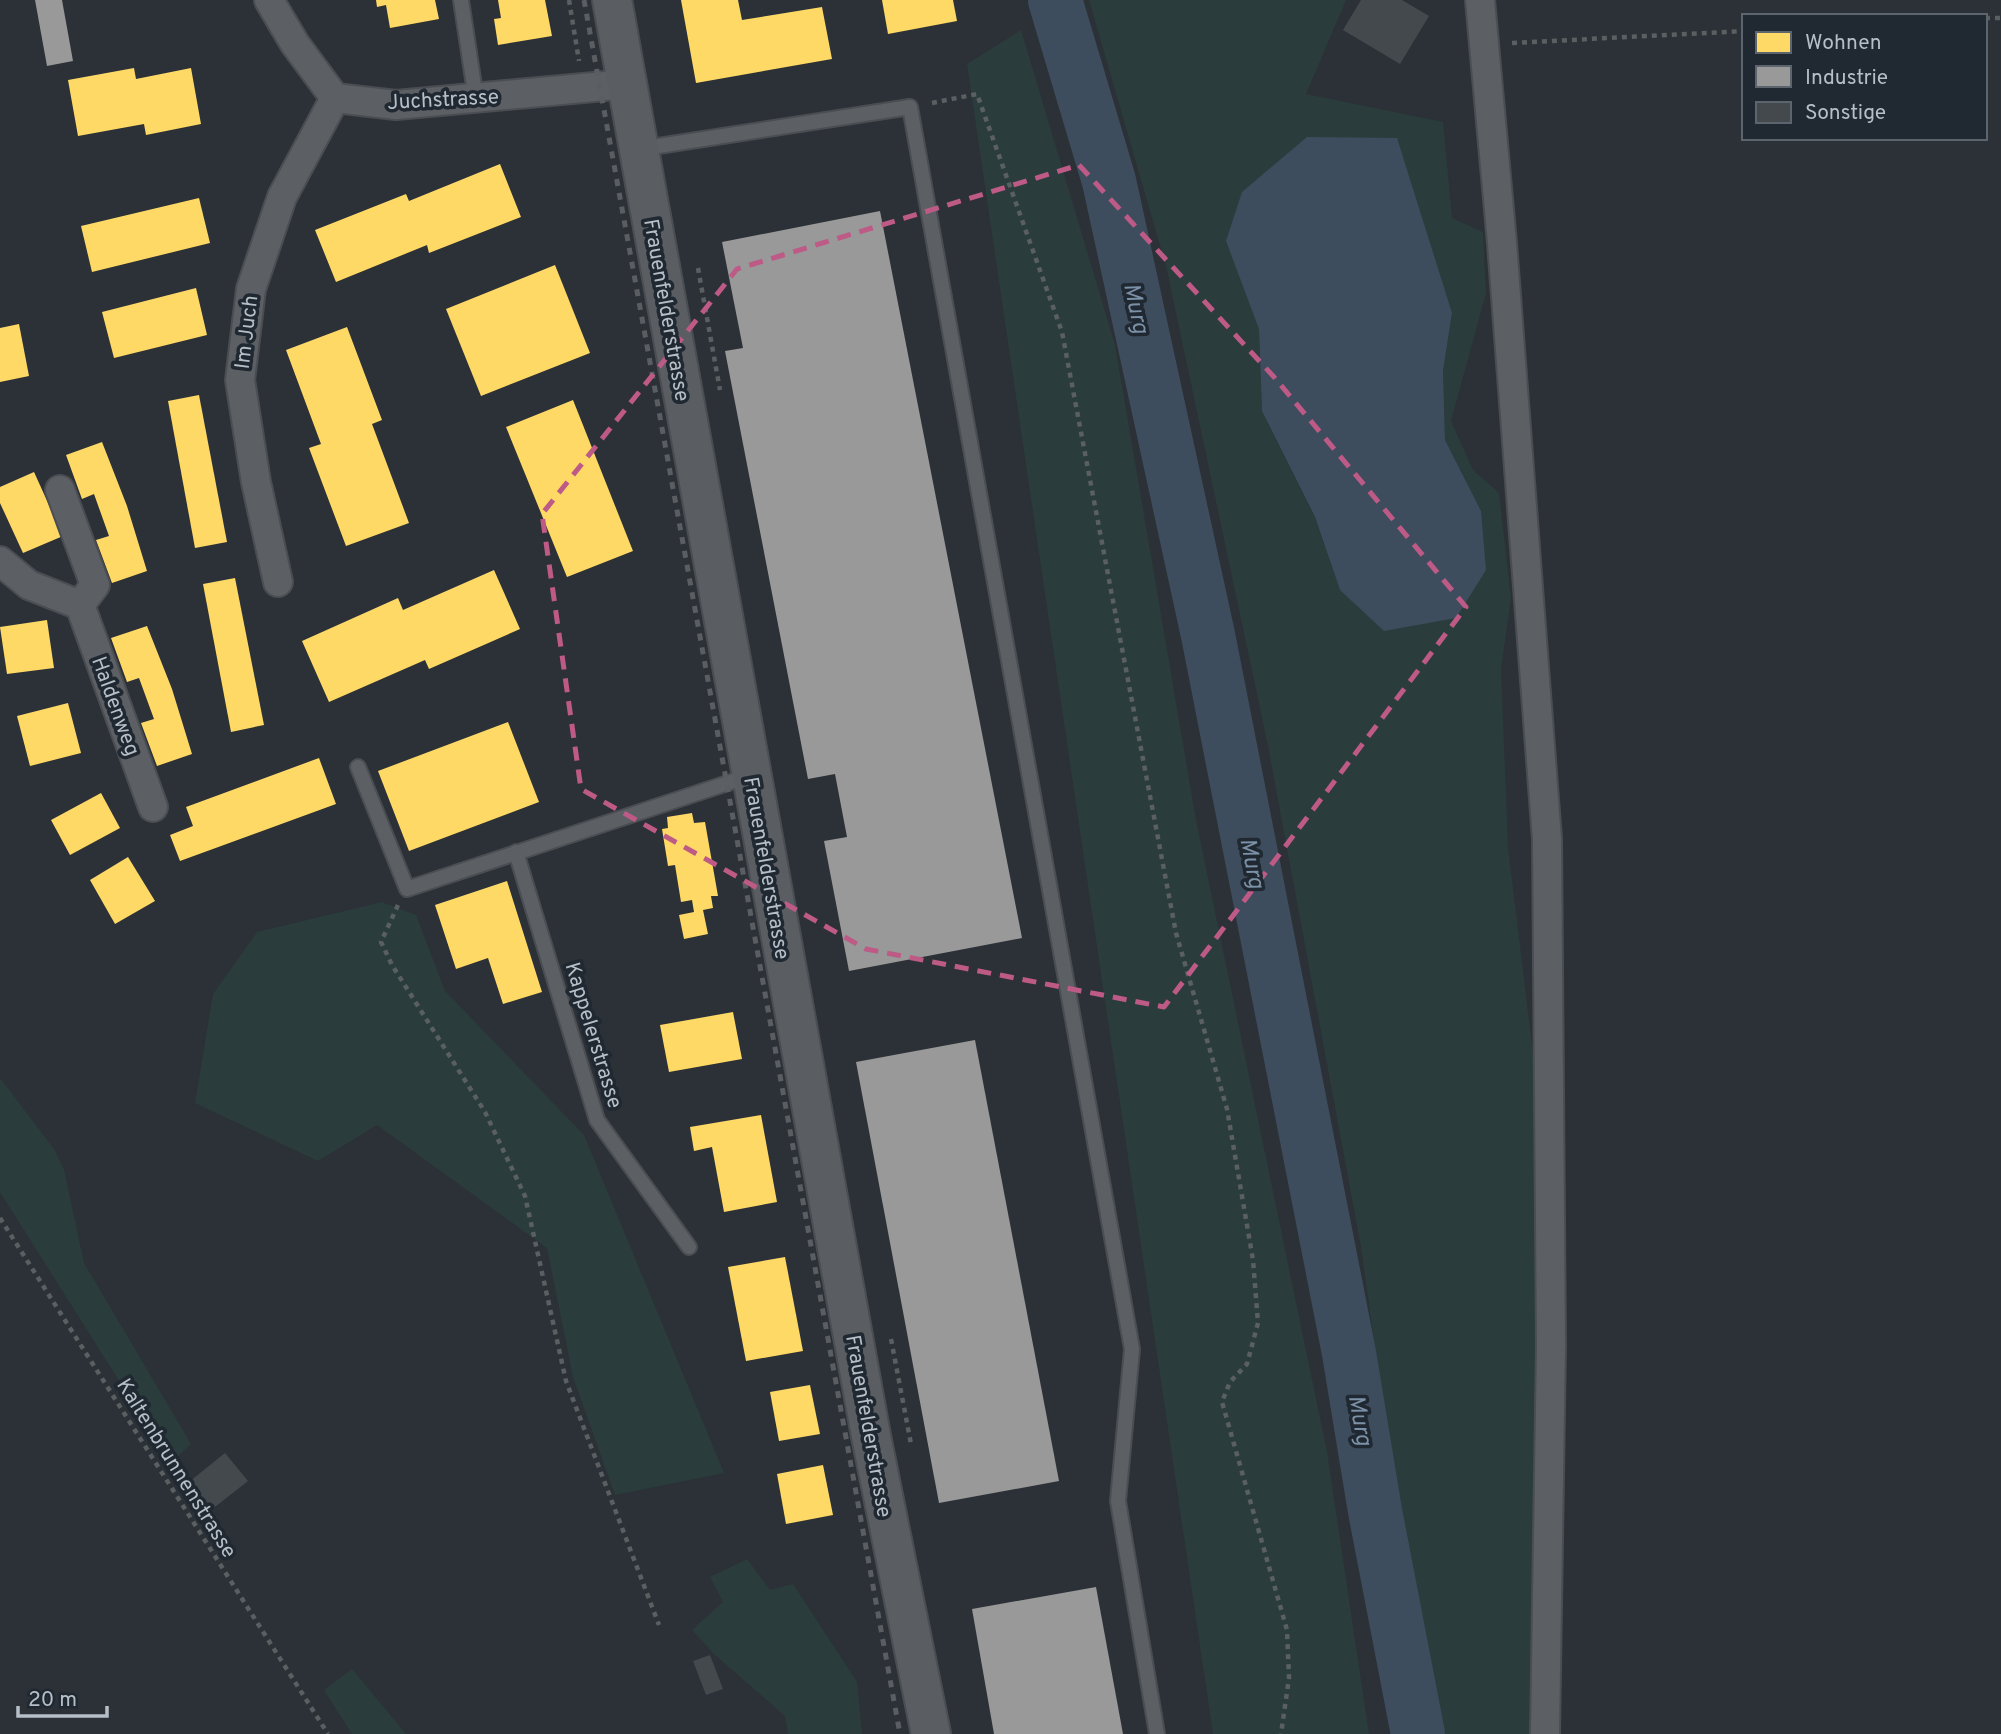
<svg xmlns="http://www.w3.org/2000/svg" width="2001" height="1734" font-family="Overpass,sans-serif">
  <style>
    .green { fill: #2a3c3c; fill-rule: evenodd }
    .water { fill: #3d4d5e }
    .homes { fill: #ffd966 }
    .industry { fill: #999 }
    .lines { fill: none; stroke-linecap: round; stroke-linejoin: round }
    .river { stroke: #3d4d5e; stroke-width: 54 }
    .building { fill: #44494e }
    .service-casing { stroke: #4a4d52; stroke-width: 18 }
    .minor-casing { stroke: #4a4d52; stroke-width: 32 }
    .secondary-casing { stroke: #4a4d52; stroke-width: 42 }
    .path { stroke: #5a5f62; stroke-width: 4.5; stroke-dasharray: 5 5; stroke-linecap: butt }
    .service { stroke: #5c6065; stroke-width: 14 }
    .minor { stroke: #5c6065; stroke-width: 28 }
    .secondary { stroke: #5a5e63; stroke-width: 38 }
    .rail { stroke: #5a5e62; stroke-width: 5; stroke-dasharray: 7 7; stroke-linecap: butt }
    .marked { fill: none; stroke: #bd5a86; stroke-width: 5; stroke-dasharray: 14 9; stroke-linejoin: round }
    .labels { text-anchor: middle; stroke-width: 7; stroke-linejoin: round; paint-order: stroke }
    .street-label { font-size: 21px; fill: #b6bec7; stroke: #202831 }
    .water-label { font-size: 23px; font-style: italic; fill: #7b91a7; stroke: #202831 }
  </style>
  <rect width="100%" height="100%" fill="#2c3137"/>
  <g class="green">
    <path d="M1089 0H1346L1306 94 1443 122 1452 218 1483 232 1486 293 1451 421 1473 470 1499 493 1511 598 1501 669 1508 847 1546 1161 1534 1734H1441L1390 1455 1361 1247 1268 746 1166 266ZM1452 313 1443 371 1445 440 1481 511 1340 590 1315 518 1262 411 1259 329Z"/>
    <polygon points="1021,30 1115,345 1196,820 1327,1452 1369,1734 1213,1734 967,64"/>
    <polygon points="382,902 416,915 445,991 584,1135 724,1473 615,1495 573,1377 547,1248 377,1125 318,1161 195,1103 213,994 257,932"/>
    <polygon points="0,1078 54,1149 64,1170 84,1263 191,1444 171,1463 0,1192"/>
    <polygon points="747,1559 770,1590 793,1584 857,1682 862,1734 788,1734 785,1716 713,1653 692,1630 723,1602 710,1577"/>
    <polygon points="352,1669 406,1734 352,1734 324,1690"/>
  </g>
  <polygon class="water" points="1307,137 1397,138 1452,313 1443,371 1445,440 1481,511 1486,570 1456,618 1384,631 1340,590 1315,517 1262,411 1259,329 1226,241 1242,192"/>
  <g class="homes">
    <polygon points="376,0 435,0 439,19 390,28 386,5 377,7"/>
    <polygon points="498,0 545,0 552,36 498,45 494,19 501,18"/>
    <polygon points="681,0 738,0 742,20 822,7 832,59 696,83"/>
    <polygon points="882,0 953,0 957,21 888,34"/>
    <polygon points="134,68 136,79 191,68 201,124 146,135 144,124 78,136 68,80"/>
    <polygon points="500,164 521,217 429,253 427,245 336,282 315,230 406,194 409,201"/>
    <polygon points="199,198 210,243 92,272 81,226"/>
    <polygon points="555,265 590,353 481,396 446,309"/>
    <polygon points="196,288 207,335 114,358 102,312"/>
    <polygon points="19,324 29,376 0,382 0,328"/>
    <polygon points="347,327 382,420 372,424 409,523 346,546 309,448 321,444 286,350"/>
    <polygon points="199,395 227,542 195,548 168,401"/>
    <polygon points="573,400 633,551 567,577 506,427"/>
    <polygon points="102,442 127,506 147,571 112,583 96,540 109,536 94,494 82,499 66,455"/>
    <polygon points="34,472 63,536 23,553 0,503 0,487"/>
    <polygon points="494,570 520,629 429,669 425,660 329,702 302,641 398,598 403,610"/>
    <polygon points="235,578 264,725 231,732 203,584"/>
    <polygon points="47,620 54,668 7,674 0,627"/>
    <polygon points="147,626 172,689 192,754 157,766 141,723 154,719 139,678 127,682 111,638"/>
    <polygon points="68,703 81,753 30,766 17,716"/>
    <polygon points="508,722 539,802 409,851 378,771"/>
    <polygon points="319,758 336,804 180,861 170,835 193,826 186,807"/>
    <polygon points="101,793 120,828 70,855 51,820"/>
    <polygon points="692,813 694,823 705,822 718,896 711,896 713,908 703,910 708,934 684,939 679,915 694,912 692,900 681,902 675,865 668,866 662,829 668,828 667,817"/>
    <polygon points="128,857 155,901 115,924 90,880"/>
    <polygon points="507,881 542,992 503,1004 488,958 456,969 435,905"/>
    <polygon points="733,1012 742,1059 669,1072 660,1025"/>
    <polygon points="761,1115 777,1202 724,1212 712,1147 694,1151 690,1127"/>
    <polygon points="785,1257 803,1351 746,1361 728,1267"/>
    <polygon points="810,1385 820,1434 779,1441 770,1392"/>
    <polygon points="823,1465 833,1515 786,1524 777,1474"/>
  </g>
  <g class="industry">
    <polygon points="35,0 62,0 73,61 47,66"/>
    <polygon points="880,211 1022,938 849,971 824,841 847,837 835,774 808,779 725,351 743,348 722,242"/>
    <polygon points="975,1040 1059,1481 939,1503 856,1062"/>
    <polygon points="1096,1587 1123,1734 994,1734 972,1609"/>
  </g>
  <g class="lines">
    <polyline class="river" points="1055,0 1109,181 1208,635 1349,1353 1375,1511 1418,1734"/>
  </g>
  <g class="building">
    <polygon points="1361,0 1402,0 1429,16 1400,64 1343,30"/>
    <polygon points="225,1453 248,1481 211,1510 189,1482"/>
    <polygon points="710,1655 723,1689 706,1695 693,1661"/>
  </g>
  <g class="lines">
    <defs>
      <g id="service">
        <polyline points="461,0 476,99"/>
        <polyline points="639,149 910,107 1132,1349 1118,1501 1157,1734"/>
        <polyline points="358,767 407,889 749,776"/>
        <polyline points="516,852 597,1120 689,1247"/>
      </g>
      <g id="minor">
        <polyline points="269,0 295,44 335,98 396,105 627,84"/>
        <polyline points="1480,0 1502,243 1547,839 1551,1345 1545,1734"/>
        <polyline points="60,490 95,585 80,605"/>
        <polyline points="0,561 29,585 80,605 153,807"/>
        <polyline points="278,582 256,482 240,380 251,289 282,197 335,98"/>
      </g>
      <polyline id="secondary" points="612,0 871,1436 931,1734"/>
    </defs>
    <use href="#service" class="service-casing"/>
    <use href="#minor" class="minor-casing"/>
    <use href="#secondary" class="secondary-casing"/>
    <g class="path">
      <polyline points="569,0 579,61"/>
      <polyline points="1985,18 2001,18"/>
      <polyline points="1512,43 1744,31"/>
      <polyline points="932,103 977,94 1062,332 1176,933 1227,1109 1253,1260 1258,1323 1247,1364 1230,1382 1222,1402 1287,1630 1289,1678 1281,1734"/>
      <polyline points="698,268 720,390"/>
      <polyline points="398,905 381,942 392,965 485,1112 525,1196 566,1381 659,1625"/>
      <polyline points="0,1218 328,1734"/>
      <polyline points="891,1339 911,1444"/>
    </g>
    <use href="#service" class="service"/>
    <use href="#minor" class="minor"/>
    <use href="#secondary" class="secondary"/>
    <polyline class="rail" points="584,0 900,1734"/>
  </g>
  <path class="marked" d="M1079 165 1274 377 1466 607 1164 1007 866 949 581 789 542 514 737 269Z"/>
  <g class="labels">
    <g class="street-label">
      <text transform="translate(443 99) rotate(-3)" y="7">Juchstrasse</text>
      <text transform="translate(667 310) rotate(80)" y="7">Frauenfelderstrasse</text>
      <text transform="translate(246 332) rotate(-83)" y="7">Im Juch</text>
      <text transform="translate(116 706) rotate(70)" y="7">Haldenweg</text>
      <text transform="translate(767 868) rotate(80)" y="7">Frauenfelderstrasse</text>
      <text transform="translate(594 1035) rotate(73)" y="7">Kappelerstrasse</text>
      <text transform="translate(869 1426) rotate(80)" y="7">Frauenfelderstrasse</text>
      <text transform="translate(177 1468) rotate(58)" y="7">Kaltenbrunnenstrasse</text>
    </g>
    <g class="water-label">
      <text transform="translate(1137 308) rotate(78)" y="8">Murg</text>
      <text transform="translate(1253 863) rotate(79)" y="8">Murg</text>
      <text transform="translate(1361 1420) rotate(80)" y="8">Murg</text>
    </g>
  </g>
  <rect x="1742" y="14" width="245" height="126" fill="#202831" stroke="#5c646d" stroke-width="2"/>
  <rect x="1756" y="32" width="35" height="21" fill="#ffd966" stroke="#5c646d" stroke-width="2"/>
  <text x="1805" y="49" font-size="21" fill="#b6bec7">Wohnen</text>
  <rect x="1756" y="66" width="35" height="21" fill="#999999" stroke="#5c646d" stroke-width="2"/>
  <text x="1805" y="84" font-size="21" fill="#b6bec7">Industrie</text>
  <rect x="1756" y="102" width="35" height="21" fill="#44494e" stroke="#5c646d" stroke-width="2"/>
  <text x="1805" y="119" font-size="21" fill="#b6bec7">Sonstige</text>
  <path d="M18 1706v10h89v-10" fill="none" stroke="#b6bec7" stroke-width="3.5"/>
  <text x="28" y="1706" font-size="21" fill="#b6bec7" stroke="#202831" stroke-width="5" paint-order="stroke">20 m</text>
</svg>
